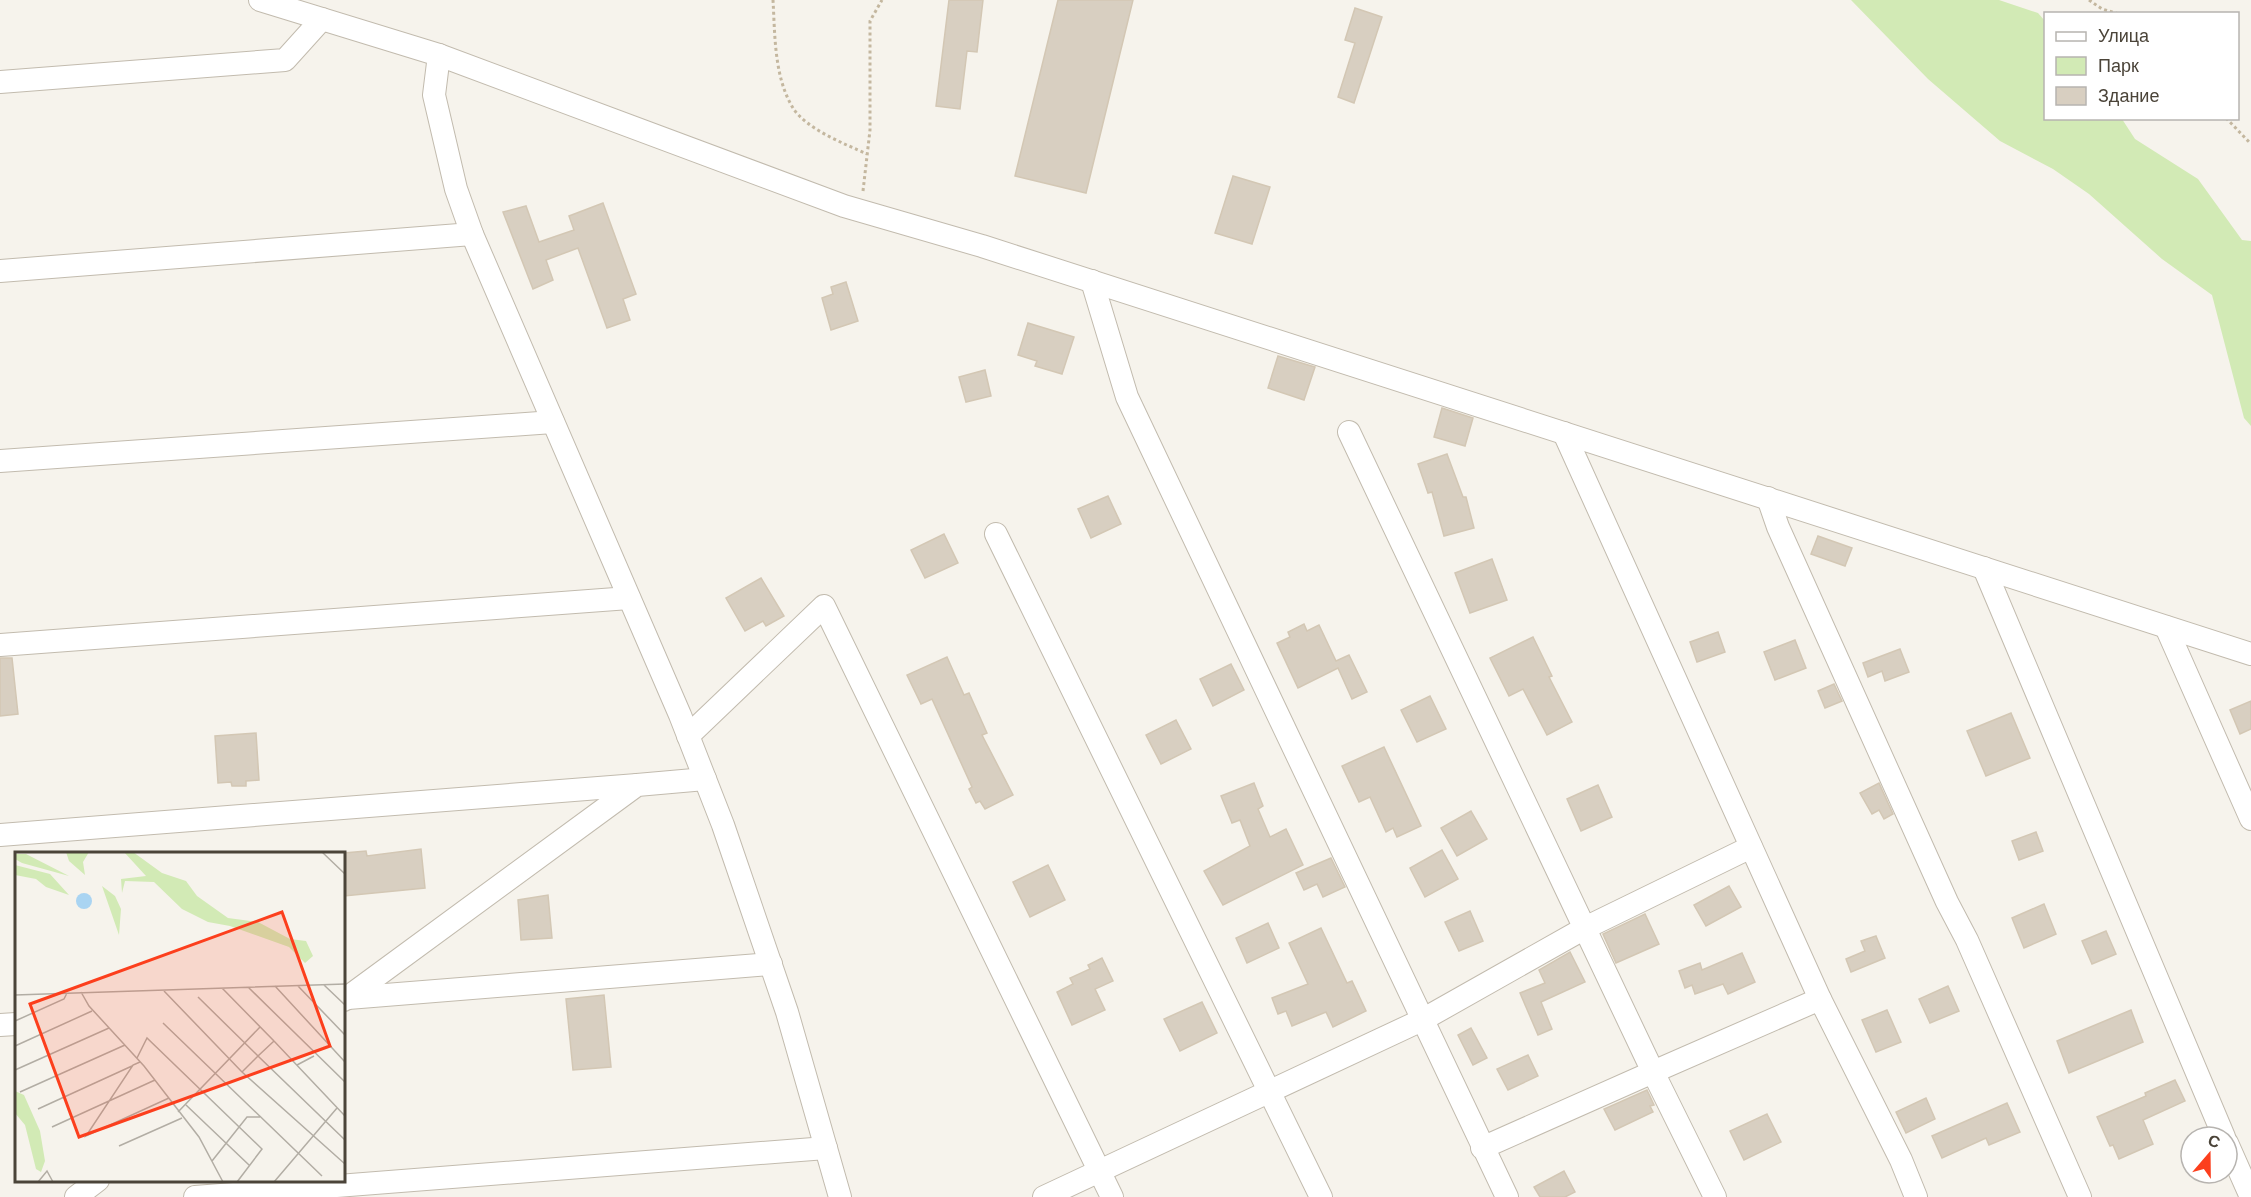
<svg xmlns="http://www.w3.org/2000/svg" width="2251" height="1197" font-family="Barlow,sans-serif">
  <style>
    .green { fill: #d2eab5 }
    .building { fill: #d8cfc1; stroke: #d3c7b4; stroke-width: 1.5 }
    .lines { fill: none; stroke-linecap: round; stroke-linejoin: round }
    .minor-casing { stroke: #c2bbae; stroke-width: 24 }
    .path { stroke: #c4b79f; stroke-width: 3; stroke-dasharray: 3 3; stroke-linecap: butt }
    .minor { stroke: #fff; stroke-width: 22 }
    .inset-road { fill: none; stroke: #b2ada4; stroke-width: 1.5 }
    .view { fill: #fc3f1d; fill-opacity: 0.15; stroke: #fc3f1d; stroke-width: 3 }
    .inset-edge { fill: none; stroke: #4b4439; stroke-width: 3 }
  </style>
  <rect width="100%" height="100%" fill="#f6f3ec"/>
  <polygon class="green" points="1851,0 1999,0 2038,13 2045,21 2046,118 2122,119 2135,139 2198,179 2242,240 2251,241 2251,426 2244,418 2212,295 2162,259 2089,194 2053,169 2000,141 1928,79"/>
  <g class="building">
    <polygon points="949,0 983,0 977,52 967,51 960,109 936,106"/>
    <polygon points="1058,0 1133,0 1086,193 1015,176"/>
    <polygon points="1355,8 1382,17 1354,103 1338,97 1355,43 1345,40"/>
    <polygon points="1233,176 1270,187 1252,244 1215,233"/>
    <polygon points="603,203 636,294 623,299 630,320 607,328 578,248 546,260 553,280 533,289 503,212 526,206 539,242 574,230 569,216"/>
    <polygon points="846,282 858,321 831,330 822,298 833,294 831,287"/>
    <polygon points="1028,323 1074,337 1062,374 1035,366 1037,361 1018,355"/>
    <polygon points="1278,356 1315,367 1304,400 1268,388"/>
    <polygon points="985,370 991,396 966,402 959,377"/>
    <polygon points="1442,408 1473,418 1465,446 1434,437"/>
    <polygon points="1447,454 1463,497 1466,497 1474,528 1444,536 1432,492 1428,493 1418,464"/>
    <polygon points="1108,496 1121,524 1091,538 1078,509"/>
    <polygon points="944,534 958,563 925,578 911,550"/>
    <polygon points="1818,536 1852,548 1845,566 1811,554"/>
    <polygon points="1492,559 1507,600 1470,613 1455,573"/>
    <polygon points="761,578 784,616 766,626 763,621 745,631 726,598"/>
    <polygon points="1304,624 1307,631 1319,625 1336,661 1349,655 1367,692 1352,699 1338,668 1298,688 1277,643 1290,637 1288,632"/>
    <polygon points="1718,632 1725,652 1697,662 1690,642"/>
    <polygon points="1533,637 1552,676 1549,677 1572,722 1547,735 1523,689 1509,696 1490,658"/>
    <polygon points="1795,640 1806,668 1775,680 1764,652"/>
    <polygon points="1900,649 1909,672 1885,681 1882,671 1868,677 1863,663"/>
    <polygon points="947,657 964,695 969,693 987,733 982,735 1013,795 985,809 980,801 976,803 969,789 972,787 932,699 921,704 907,675"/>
    <polygon points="0,658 12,658 18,714 0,716"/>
    <polygon points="1231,664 1244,690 1213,706 1200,679"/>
    <polygon points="1834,684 1842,701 1825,708 1818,691"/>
    <polygon points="1430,696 1446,729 1417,742 1401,710"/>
    <polygon points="2251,701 2251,729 2240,734 2230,710"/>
    <polygon points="2011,713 2030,758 1986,776 1967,731"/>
    <polygon points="1176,720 1191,749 1161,764 1146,735"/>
    <polygon points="256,733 259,780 246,781 246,786 232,786 231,782 218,783 215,736"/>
    <polygon points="1384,747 1421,826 1397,837 1393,828 1386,832 1370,797 1359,802 1342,766"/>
    <polygon points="1254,783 1263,806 1258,809 1270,837 1286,829 1303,865 1223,905 1204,871 1250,846 1240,820 1232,823 1221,796"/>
    <polygon points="1879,783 1893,814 1884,819 1879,810 1872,814 1860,793"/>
    <polygon points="1598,785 1612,817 1581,831 1567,799"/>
    <polygon points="1471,811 1487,839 1457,856 1441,828"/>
    <polygon points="2036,832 2043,851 2019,860 2012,841"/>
    <polygon points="421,849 425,888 344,896 344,853 366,851 367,856"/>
    <polygon points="1442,850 1458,879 1425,897 1410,868"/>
    <polygon points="1331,858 1345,887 1323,897 1317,884 1304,890 1296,873"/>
    <polygon points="1048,865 1065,900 1030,917 1013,882"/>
    <polygon points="1729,886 1741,907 1706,926 1694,905"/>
    <polygon points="548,895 552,938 521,940 518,900"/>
    <polygon points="2044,904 2056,934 2024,948 2012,918"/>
    <polygon points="1470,911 1483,941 1459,951 1445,922"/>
    <polygon points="1645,914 1659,944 1616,963 1603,934"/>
    <polygon points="1268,923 1279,948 1247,963 1236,938"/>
    <polygon points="1321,928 1347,983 1352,981 1366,1011 1333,1027 1326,1012 1292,1026 1286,1011 1278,1014 1272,998 1308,984 1289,943"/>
    <polygon points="2106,931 2116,954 2092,964 2082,941"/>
    <polygon points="1876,936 1885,958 1851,972 1846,959 1865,951 1861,941"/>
    <polygon points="1570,952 1585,982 1541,1002 1552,1029 1538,1035 1520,993 1545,983 1539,970"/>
    <polygon points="1742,953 1755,982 1728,994 1723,984 1695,994 1692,985 1685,988 1679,971 1700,963 1702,970"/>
    <polygon points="1102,958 1113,981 1095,989 1105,1010 1072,1025 1057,992 1073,984 1070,978 1090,969 1088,965"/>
    <polygon points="1948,986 1959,1011 1930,1023 1919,999"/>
    <polygon points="604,995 611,1067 573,1070 566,999"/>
    <polygon points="1202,1002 1217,1033 1180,1051 1164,1019"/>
    <polygon points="1887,1010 1901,1042 1876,1052 1862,1020"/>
    <polygon points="2131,1010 2143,1042 2069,1073 2057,1041"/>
    <polygon points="1471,1028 1487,1058 1473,1065 1458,1035"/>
    <polygon points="1528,1055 1538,1076 1508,1090 1497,1069"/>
    <polygon points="2175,1080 2185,1101 2143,1120 2153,1144 2119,1159 2113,1145 2110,1146 2097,1117 2146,1096 2145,1093"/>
    <polygon points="1647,1090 1654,1105 1650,1106 1653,1112 1615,1130 1604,1109"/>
    <polygon points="1926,1098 1935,1119 1906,1133 1896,1112"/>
    <polygon points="2007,1103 2020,1132 1989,1145 1986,1138 1942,1158 1932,1136"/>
    <polygon points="1767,1114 1781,1142 1744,1160 1730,1131"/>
    <polygon points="1564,1171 1575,1192 1565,1197 1540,1197 1534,1187"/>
  </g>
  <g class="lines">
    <defs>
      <g id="minor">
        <polyline points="260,0 439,55 844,206 982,246 2251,654"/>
        <polyline points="439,55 434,95 456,189 472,234 680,715 723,825 787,1012 840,1197"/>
        <polyline points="0,82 285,60 322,19"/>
        <polyline points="0,271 472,234"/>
        <polyline points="1092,281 1127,397 1507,1197"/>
        <polyline points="1349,432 1653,1072 1482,1148"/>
        <polyline points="1564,433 1820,999"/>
        <polyline points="0,461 553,422"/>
        <polyline points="1768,498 1778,527 1947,902 1967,940 2080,1197"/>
        <polyline points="996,534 1321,1197"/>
        <polyline points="1984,568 2224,1137"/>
        <polyline points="2166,627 2251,819"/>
        <polyline points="0,645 629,598"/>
        <polyline points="688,736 824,606 1112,1197"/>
        <polyline points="0,835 637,785"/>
        <polyline points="348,998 771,964"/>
        <polyline points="344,1000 637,785 705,779"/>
        <polyline points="0,1025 16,1024"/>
        <polyline points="2227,1143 2251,1197"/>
        <polyline points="76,1197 98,1180"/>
        <polyline points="195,1197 826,1148"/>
        <polyline points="1044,1197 1422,1020 1585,928 1751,847"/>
        <polyline points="1715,1197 1653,1072 1820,999 1901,1160 1916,1197"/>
      </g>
    </defs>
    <use href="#minor" class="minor-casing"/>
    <g class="path">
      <path d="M773 0C775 35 774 77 793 108 806 129 845 144 867 154"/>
      <polyline points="2089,0 2102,9 2119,14"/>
      <polyline points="2226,118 2251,144"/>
      <polyline points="863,191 870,130 870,21 882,0"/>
    </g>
    <use href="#minor" class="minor"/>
  </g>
  <g transform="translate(15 852)">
    <rect width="330" height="330" fill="#f6f3ec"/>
    <path d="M51 0H74L68 10 70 23 54 9ZM109 0H118L147 21 171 29 182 44 213 66 243 70 275 87 291 89 298 104 290 111 274 95 215 74 193 70 167 57 139 30 110 29 107 41 106 27 131 24ZM0 2H11L54 24 7 11 0 7ZM0 13 35 22 54 43 31 35 21 27 0 23ZM87 34 100 44 106 57 104 83ZM0 239 9 243 25 279 30 309 26 320 21 317 10 273 0 261Z" fill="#d2eab5"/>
    <path d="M61 49a8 8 0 1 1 16 0a8 8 0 1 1-16 0Z" fill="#a9d4f2"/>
    <path class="inset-road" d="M307 0 330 22M309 133 330 153M260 134 330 210M283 134 330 183M233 135 330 230M207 136 259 189M149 139 227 220 330 312M66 140 74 154 129 214 184 285 208 330M0 143 330 132M183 145 243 204 227 220M330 152V182M0 169 49 147 52 141M148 171 307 324M0 194 77 159M122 206 132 186 247 297 222 330M125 210 118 213 71 284 154 246M282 213 299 204M0 218 94 176M5 240 110 193M171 253 234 313M23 257 117 214M163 260 245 175M330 264 259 189 243 204 330 288M37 275 140 228M104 294 167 266M197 309 232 265H245M23 330 32 319 38 330M259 330 322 256"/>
    <path class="view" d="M267 60 315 194 64 285 15 152Z"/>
    <rect width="330" height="330" class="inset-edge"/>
  </g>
  <rect x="2044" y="12" width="195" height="108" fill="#ffffff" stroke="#b7b4b0" stroke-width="1.5"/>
  <rect x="2056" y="32" width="30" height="9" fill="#ffffff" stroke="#b7b4b0" stroke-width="1.5"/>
  <text x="2098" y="42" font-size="18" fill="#4b4439">Улица</text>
  <rect x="2056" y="57" width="30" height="18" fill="#d2eab5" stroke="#b7b4b0" stroke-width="1.5"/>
  <text x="2098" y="72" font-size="18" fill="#4b4439">Парк</text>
  <rect x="2056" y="87" width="30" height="18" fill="#d8cfc1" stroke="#b7b4b0" stroke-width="1.5"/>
  <text x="2098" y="102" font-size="18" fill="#4b4439">Здание</text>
  <g transform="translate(2209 1155) rotate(20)"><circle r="28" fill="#ffffff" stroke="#b7b4b0" stroke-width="1.5"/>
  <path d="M0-4.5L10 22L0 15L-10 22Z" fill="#fc3f1d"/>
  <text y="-9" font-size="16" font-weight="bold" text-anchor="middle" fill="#4b4439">С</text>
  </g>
</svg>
